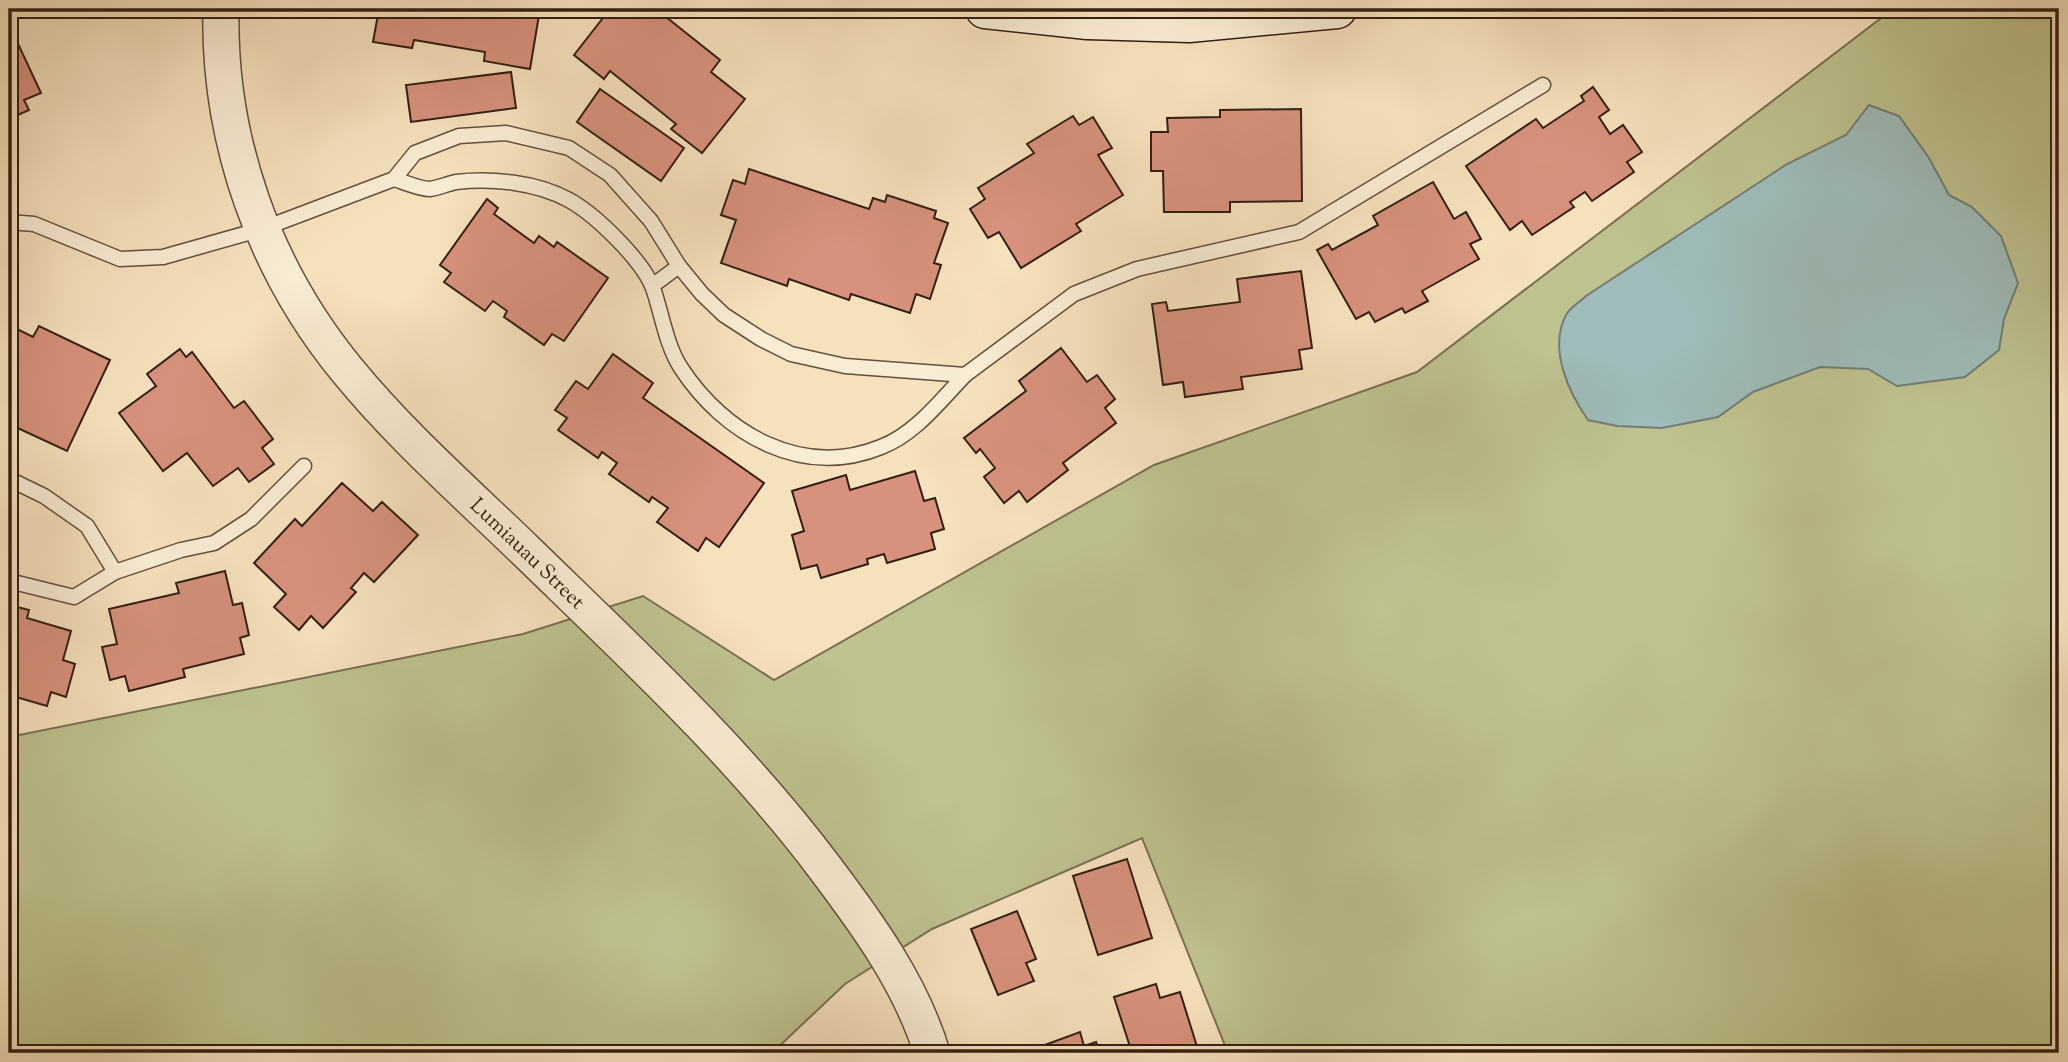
<svg xmlns="http://www.w3.org/2000/svg" width="2068" height="1062" font-family="'Sorts Mill Goudy',serif">
  <style>
    .green { fill: #bec28f; stroke: #787050; stroke-width: 2 }
    .water { fill: #9ebcb9; stroke: #737d76; stroke-width: 2 }
    .building { fill: #d7917c; stroke: #331f11; stroke-width: 2 }
    .lines { fill: none; stroke-linecap: round; stroke-linejoin: round }
    .service-casing { stroke: #64503c; stroke-width: 17 }
    .tertiary-casing { stroke: #64503c; stroke-width: 38 }
    .secondary-casing { stroke: #331f11; stroke-width: 41 }
    .service { stroke: #f9ecd4; stroke-width: 14 }
    .tertiary { stroke: #f9ecd4; stroke-width: 35 }
    .secondary { stroke: #f9ecd4; stroke-width: 38 }
    .labels { text-anchor: middle; stroke-width: 7; stroke-linejoin: round; paint-order: stroke }
    .street-label { font-size: 21px; fill: #331f11; stroke: #f9ecd4 }
  </style>
  <rect width="100%" height="100%" fill="#f6e1bd"/>
  <filter id="stains"><feTurbulence type="fractalNoise" baseFrequency=".00286" numOctaves="4"/><feColorMatrix values="0 0 0 0 .2 0 0 0 0 .09 0 0 0 0 .02 0 0 0 .5 -.17"/></filter>
  <radialGradient id="worn" r=".72"><stop offset=".6" stop-color="#630" stop-opacity="0"/><stop offset="1" stop-color="#630" stop-opacity=".3"/></radialGradient>
  <polygon class="green" points="1893,9 2059,9 2059,1053 1228,1053 1142,838 932,929 845,984 772,1053 9,1053 9,737 523,634 643,596 774,680 1154,465 1417,372"/>
  <path class="water" d="M1869 105 1899 116 1929 158 1949 195 1972 207 2001 236 2018 283 2004 319 1999 350 1965 377 1897 386 1868 369 1820 367 1753 392 1718 417 1662 428 1617 426 1588 420C1569 393 1548 349 1566 315 1569 308 1580 302 1586 296L1787 164 1846 135Z"/>
  <g class="building">
    <polygon points="379,9 540,9 530,69 484,61 485,52 414,40 412,48 373,42"/>
    <polygon points="610,9 641,9 649,15 656,9 720,60 711,72 745,99 702,153 671,129 676,124 610,71 604,79 574,55"/>
    <polygon points="13,33 41,93 24,100 29,110 9,119 9,35"/>
    <polygon points="511,72 516,108 411,122 406,85"/>
    <polygon points="1593,87 1609,110 1599,117 1610,134 1623,125 1642,152 1627,162 1634,172 1592,201 1585,192 1570,202 1574,207 1532,235 1522,221 1510,230 1466,166 1536,119 1543,128 1584,101 1581,96"/>
    <polygon points="600,89 684,148 661,181 577,122"/>
    <polygon points="1301,109 1302,201 1230,202 1230,212 1164,212 1163,171 1151,171 1151,132 1168,132 1167,118 1220,117 1220,110"/>
    <polygon points="1073,116 1079,125 1093,117 1112,148 1098,155 1123,195 1076,224 1081,231 1021,268 999,232 988,238 970,209 985,199 978,188 1034,153 1027,144"/>
    <polygon points="749,169 869,209 873,198 885,202 887,195 936,211 934,218 948,223 934,263 941,265 930,299 916,294 910,313 851,294 849,300 789,279 787,286 721,263 736,220 721,215 733,180 745,184"/>
    <polygon points="1433,182 1454,219 1466,212 1481,239 1470,244 1479,259 1422,291 1428,301 1405,313 1402,308 1375,322 1369,312 1356,319 1317,250 1328,244 1332,250 1378,225 1373,216"/>
    <polygon points="487,199 498,208 494,214 534,243 539,236 554,247 557,242 608,278 564,341 552,334 544,345 504,317 507,311 493,301 485,311 444,282 451,273 440,265"/>
    <polygon points="1301,271 1312,348 1299,350 1302,369 1241,377 1243,389 1185,397 1183,382 1163,385 1152,304 1166,302 1168,311 1240,302 1237,279"/>
    <polygon points="9,325 33,337 39,326 110,360 67,451 9,424"/>
    <polygon points="1061,348 1087,382 1097,375 1115,399 1105,408 1116,423 1063,463 1068,470 1027,502 1019,491 1004,503 984,477 995,468 980,449 976,453 964,438 1026,391 1019,381"/>
    <polygon points="180,349 186,357 192,352 234,408 244,401 273,439 262,448 274,464 249,482 238,468 213,486 187,453 163,471 119,413 156,386 147,374"/>
    <polygon points="613,354 653,383 643,398 764,483 719,547 706,538 698,551 657,522 668,508 652,497 649,502 609,474 617,463 602,452 598,458 558,430 567,418 555,410 576,381 588,389"/>
    <polygon points="915,471 924,501 935,498 944,529 931,533 935,549 887,563 884,554 867,559 868,564 821,578 817,565 801,569 792,535 804,531 792,491 846,475 850,490"/>
    <polygon points="342,483 373,511 382,502 418,535 374,582 364,573 351,588 356,592 323,628 311,616 299,630 274,607 286,594 254,563 295,519 302,526"/>
    <polygon points="225,571 233,605 242,603 249,635 240,638 244,654 183,669 185,677 129,691 125,676 110,680 102,647 117,644 109,609 179,593 176,583"/>
    <polygon points="9,605 29,610 27,618 71,631 63,660 75,664 66,697 51,692 47,706 9,695"/>
    <polygon points="1127,859 1152,938 1098,955 1073,876"/>
    <polygon points="1017,911 1036,959 1026,963 1034,981 998,995 971,929"/>
    <polygon points="1156,984 1160,998 1180,992 1199,1053 1132,1053 1114,997"/>
    <polygon points="1080,1032 1084,1046 1096,1042 1100,1053 1023,1053"/>
  </g>
  <g class="lines">
    <defs>
      <g id="service">
        <path d="M394 179C405 182 419 189 430 189 438 188 447 184 456 182 492 178 536 182 569 200 596 215 642 260 653 288 662 314 666 345 681 368 724 434 802 479 881 447 915 434 940 401 965 375"/>
        <polyline points="9,222 34,224 120,259 163,257 262,229 394,179 415,153 459,136 506,133 569,148 610,175 651,221 679,266 702,294 724,315 761,339 791,354 845,366 965,375 1074,294 1137,269 1299,232 1543,85"/>
        <polyline points="652,286 679,266"/>
        <polyline points="9,479 44,496 87,526 115,572"/>
        <polyline points="9,581 74,597 115,572 181,550 214,543 251,519 304,466"/>
      </g>
      <g id="tertiary">
        <path id="s1" d="M221 9C218 140 264 269 347 370 401 436 465 492 526 551 630 652 738 752 825 868 868 925 911 984 932 1053"/>
      </g>
      <polyline id="secondary" points="985,9 1088,20 1189,23 1337,9"/>
    </defs>
    <use href="#service" class="service-casing"/>
    <use href="#tertiary" class="tertiary-casing"/>
    <use href="#secondary" class="secondary-casing"/>
    <use href="#service" class="service"/>
    <use href="#tertiary" class="tertiary"/>
    <use href="#secondary" class="secondary"/>
  </g>
  <g class="labels">
    <g class="street-label">
      <text dy="7" stroke="none"><textPath href="#s1" startOffset="648">Lumiauau Street</textPath></text>
    </g>
  </g>
  <rect width="2068" height="1062" fill="none" stroke="#f6e1bd" stroke-width="35"/>
  <rect x="10" y="10" width="2047" height="1041" fill="none" stroke="#331f11" stroke-width="3.5"/>
  <rect x="18" y="18" width="2033" height="1027" fill="none" stroke="#331f11" stroke-width="2"/>
  <rect width="100%" height="100%" filter="url(#stains)"/>
  <rect width="100%" height="100%" fill="url(#worn)"/>
</svg>
